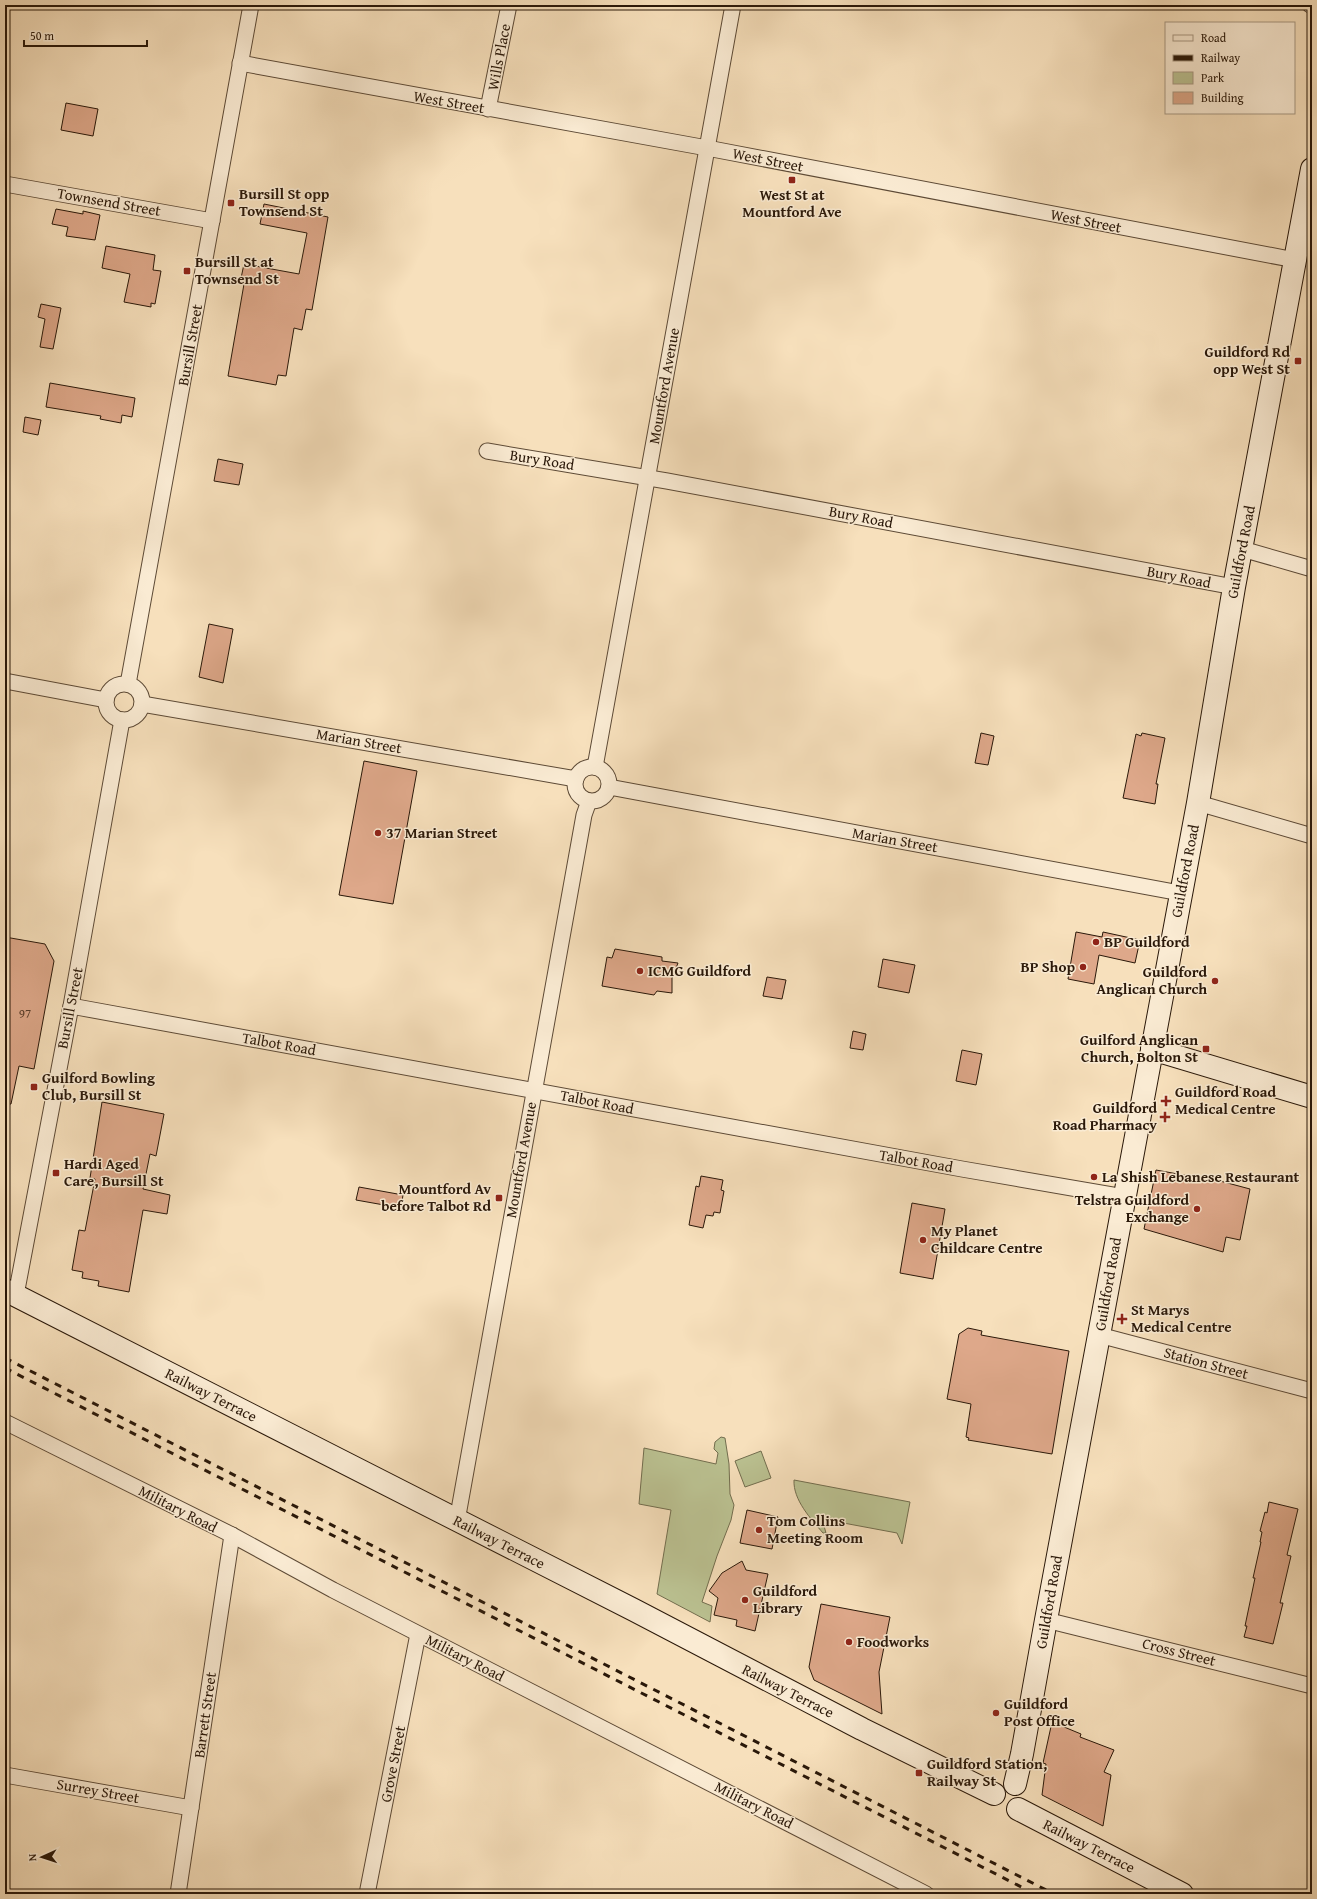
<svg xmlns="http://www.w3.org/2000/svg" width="1317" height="1899" font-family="'Gentium Book Plus',serif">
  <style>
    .green { fill: #bbc292; stroke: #726d4e }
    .building { fill: #dea88a; stroke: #2a1809 }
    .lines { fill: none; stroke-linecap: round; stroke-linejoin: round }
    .street-casing { stroke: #5d4a36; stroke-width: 17 }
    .secondary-casing { stroke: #2a1809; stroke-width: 24 }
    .street { stroke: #faebd3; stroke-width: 15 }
    .secondary { stroke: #faebd3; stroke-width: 22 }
    .rail { stroke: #2a1809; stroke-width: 3; stroke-dasharray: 7 7; stroke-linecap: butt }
    .poi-dot { fill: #8f2418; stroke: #faebd3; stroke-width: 1.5 }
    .labels { text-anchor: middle; stroke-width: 3; stroke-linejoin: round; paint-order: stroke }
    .number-label { font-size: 13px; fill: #573c29 }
    .street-label { font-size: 15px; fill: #2a1809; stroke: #faebd3 }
    .poi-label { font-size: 15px; font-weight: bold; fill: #2a1809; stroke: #faebd3; text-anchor: start }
  </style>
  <rect width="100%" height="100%" fill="#f7e0bc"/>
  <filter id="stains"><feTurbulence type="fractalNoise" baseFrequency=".005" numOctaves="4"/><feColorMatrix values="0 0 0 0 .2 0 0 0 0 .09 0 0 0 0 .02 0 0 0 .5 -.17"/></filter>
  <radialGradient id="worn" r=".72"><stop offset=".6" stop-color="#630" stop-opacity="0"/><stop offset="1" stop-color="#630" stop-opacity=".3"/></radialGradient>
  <g class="green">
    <polygon points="721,1437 725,1438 729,1464 730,1494 734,1505 731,1520 717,1556 702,1602 712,1606 710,1622 657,1594 671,1510 639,1504 644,1448 716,1464 718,1453 714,1449 715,1442"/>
    <polygon points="761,1451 771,1478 745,1487 735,1461"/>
    <path d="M794 1480 910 1502 902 1544 897 1533 822 1519 826 1533H823C811 1519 793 1500 794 1480Z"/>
  </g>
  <g class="building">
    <polygon points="66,103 98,109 93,136 61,130"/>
    <polygon points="264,204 328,217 312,310 306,309 302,330 294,328 286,376 278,375 276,385 228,376 244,284 240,283 244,264 299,274 307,233 260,224"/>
    <polygon points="56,209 83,214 83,211 100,215 95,240 66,236 68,227 52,224"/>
    <polygon points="106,246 155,255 153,270 161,271 155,304 151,303 151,307 124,302 130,274 102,268"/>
    <polygon points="41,304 61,308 53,349 40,347 45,319 38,317"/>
    <polygon points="50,383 135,398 132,417 122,415 121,423 100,419 101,416 46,407"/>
    <polygon points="25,417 41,420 38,435 23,432"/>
    <polygon points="218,459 243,464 239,485 214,481"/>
    <polygon points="209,624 233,629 223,683 199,677"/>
    <polygon points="981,733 994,736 988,765 975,763"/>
    <polygon points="1142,733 1165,738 1156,784 1158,784 1155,804 1123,798 1136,734 1141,736"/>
    <polygon points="364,761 417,771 393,904 339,895"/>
    <polygon points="1076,932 1102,937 1103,932 1140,940 1135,963 1099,955 1094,984 1068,979"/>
    <polygon points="5,937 45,944 54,961 34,1069 19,1066 11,1104 5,1104"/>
    <polygon points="615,949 662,957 662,961 678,963 672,978 672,993 657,991 654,995 602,986 607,957 612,958"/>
    <polygon points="883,959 915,965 909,993 878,987"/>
    <polygon points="767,977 786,980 782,999 763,996"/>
    <polygon points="853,1031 866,1034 863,1050 850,1048"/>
    <polygon points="962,1050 982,1054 976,1085 956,1081"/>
    <polygon points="102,1102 164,1114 156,1156 150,1154 143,1189 170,1195 167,1214 143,1210 129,1292 98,1286 99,1281 82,1278 83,1272 72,1270 79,1230 85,1231 95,1179 90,1178"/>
    <polygon points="1156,1170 1205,1179 1205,1177 1250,1189 1240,1240 1226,1237 1223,1252 1144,1229"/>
    <polygon points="701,1176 723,1180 721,1190 724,1191 720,1213 714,1212 713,1216 706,1215 703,1228 689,1225 696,1186 699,1187"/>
    <polygon points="359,1187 403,1195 401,1208 356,1200"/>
    <polygon points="912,1203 945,1209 933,1279 900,1273"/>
    <polygon points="968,1328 982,1331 981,1335 1069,1351 1052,1454 968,1440 969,1438 966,1437 971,1404 947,1399 959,1334"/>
    <polygon points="1269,1502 1298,1509 1287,1555 1291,1556 1280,1603 1283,1603 1273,1644 1244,1637 1247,1626 1245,1626 1255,1578 1253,1578 1261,1542 1260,1542 1262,1532 1260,1531 1265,1512 1267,1513"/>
    <polygon points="747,1510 778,1517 772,1549 740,1543"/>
    <polygon points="742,1561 746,1570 768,1574 755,1631 736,1626 737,1620 714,1615 718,1598 709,1591 722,1573"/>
    <polygon points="821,1604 890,1617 879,1672 882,1714 814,1680 809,1667"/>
    <polygon points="1052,1722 1081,1734 1080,1737 1114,1750 1104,1772 1111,1775 1103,1826 1042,1795 1046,1764 1043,1763"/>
  </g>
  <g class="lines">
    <defs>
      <g id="street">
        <polyline points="1310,5 1312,5"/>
        <polyline points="240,63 707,148 1295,260"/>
        <polyline points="488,109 509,5"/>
        <polyline points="5,184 212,221"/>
        <polyline points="487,451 667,481 1234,587"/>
        <polyline points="1242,549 1312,569"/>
        <polyline points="5,681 106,700"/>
        <circle cx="124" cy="702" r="18"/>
        <polyline points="128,684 251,5"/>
        <polyline points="142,704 576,779"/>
        <circle cx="592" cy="784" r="17"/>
        <polyline points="595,767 733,5"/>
        <polyline points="609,787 1180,893"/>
        <polyline points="1198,803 1312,836"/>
        <polyline points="71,1006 962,1169 1124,1197"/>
        <polyline points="16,1295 71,1006 122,720"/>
        <polyline points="1099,1335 1312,1391"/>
        <polyline points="5,1422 232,1535 333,1590 926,1894"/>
        <polyline points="457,1521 584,815 589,801"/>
        <polyline points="1046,1620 1312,1686"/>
        <polyline points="5,1775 191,1808"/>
        <polyline points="178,1894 232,1535"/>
        <polyline points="367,1894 418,1634"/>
      </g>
      <g id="secondary">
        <polyline points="1152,1049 1312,1097"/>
        <polyline points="5,1290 634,1610 862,1729 994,1794"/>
        <polyline points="1015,1784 1022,1754 1046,1620 1198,803 1234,587 1312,169"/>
        <polyline points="1018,1809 1182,1894"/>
      </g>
    </defs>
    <use href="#street" class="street-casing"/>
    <use href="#secondary" class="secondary-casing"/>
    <use href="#street" class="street"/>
    <use href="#secondary" class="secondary"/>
    <g class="rail">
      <polyline points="5,1358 1054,1894"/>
      <polyline points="5,1368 1035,1894"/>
    </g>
  </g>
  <g class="poi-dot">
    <rect x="788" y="176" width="8" height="8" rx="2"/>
    <rect x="227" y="199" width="8" height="8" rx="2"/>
    <rect x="183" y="267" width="8" height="8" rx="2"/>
    <rect x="1294" y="357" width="8" height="8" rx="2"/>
    <circle cx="378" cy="833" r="4"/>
    <circle cx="1096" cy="942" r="4"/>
    <circle cx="1083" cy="967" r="4"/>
    <circle cx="640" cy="971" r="4"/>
    <circle cx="1215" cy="981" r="4"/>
    <rect x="1202" y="1045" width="8" height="8" rx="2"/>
    <rect x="30" y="1083" width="8" height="8" rx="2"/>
    <path d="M1164 1095h4v4h4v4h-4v4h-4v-4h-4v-4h4z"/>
    <path d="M1163 1111h4v4h4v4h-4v4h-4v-4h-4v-4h4z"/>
    <rect x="52" y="1169" width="8" height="8" rx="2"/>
    <circle cx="1094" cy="1177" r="4"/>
    <rect x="495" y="1194" width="8" height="8" rx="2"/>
    <circle cx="1197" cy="1209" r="4"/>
    <circle cx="923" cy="1240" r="4"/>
    <path d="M1120 1313h4v4h4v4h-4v4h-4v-4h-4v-4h4z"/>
    <circle cx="759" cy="1530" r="4"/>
    <circle cx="745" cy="1600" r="4"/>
    <circle cx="849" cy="1642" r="4"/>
    <circle cx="996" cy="1713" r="4"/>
    <rect x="915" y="1769" width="8" height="8" rx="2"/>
  </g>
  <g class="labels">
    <g class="number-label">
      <text x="25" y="1018">97</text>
    </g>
    <g class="street-label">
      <text transform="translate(499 57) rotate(-79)" y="5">Wills Place</text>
      <text transform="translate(449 102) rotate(10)" y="5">West Street</text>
      <text transform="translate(768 160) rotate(11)" y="5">West Street</text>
      <text transform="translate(109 202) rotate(10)" y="5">Townsend Street</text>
      <text transform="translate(1086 221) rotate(11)" y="5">West Street</text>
      <text transform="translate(190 345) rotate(-80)" y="5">Bursill Street</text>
      <text transform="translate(664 386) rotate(-80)" y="5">Mountford Avenue</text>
      <text transform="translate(542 460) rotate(9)" y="5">Bury Road</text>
      <text transform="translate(861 517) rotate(11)" y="5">Bury Road</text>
      <text transform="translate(1241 552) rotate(-79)" y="5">Guildford Road</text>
      <text transform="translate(1179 577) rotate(11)" y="5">Bury Road</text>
      <text transform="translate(359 741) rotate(10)" y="5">Marian Street</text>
      <text transform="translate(895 840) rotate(10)" y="5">Marian Street</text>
      <text transform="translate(1185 871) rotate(-79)" y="5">Guildford Road</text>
      <text transform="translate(70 1008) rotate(-79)" y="5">Bursill Street</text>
      <text transform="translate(279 1044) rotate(10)" y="5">Talbot Road</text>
      <text transform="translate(597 1102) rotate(11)" y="5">Talbot Road</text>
      <text transform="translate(521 1160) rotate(-80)" y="5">Mountford Avenue</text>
      <text transform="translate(916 1161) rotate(10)" y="5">Talbot Road</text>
      <text transform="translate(1108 1284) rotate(-80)" y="5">Guildford Road</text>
      <text transform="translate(1206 1363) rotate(15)" y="5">Station Street</text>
      <text transform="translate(211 1395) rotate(27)" y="5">Railway Terrace</text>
      <text transform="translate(178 1509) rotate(27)" y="5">Military Road</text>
      <text transform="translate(499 1542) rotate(27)" y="5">Railway Terrace</text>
      <text transform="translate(1049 1602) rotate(-80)" y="5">Guildford Road</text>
      <text transform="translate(1179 1652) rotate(14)" y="5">Cross Street</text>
      <text transform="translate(465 1658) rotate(27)" y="5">Military Road</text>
      <text transform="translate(788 1691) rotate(27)" y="5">Railway Terrace</text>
      <text transform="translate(205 1715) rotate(-82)" y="5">Barrett Street</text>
      <text transform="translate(393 1764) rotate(-79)" y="5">Grove Street</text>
      <text transform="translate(98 1791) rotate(10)" y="5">Surrey Street</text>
      <text transform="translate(754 1805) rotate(27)" y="5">Military Road</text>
      <text transform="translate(1089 1846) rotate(27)" y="5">Railway Terrace</text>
    </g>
    <g class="poi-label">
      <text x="239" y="199">Bursill St opp<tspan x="239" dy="17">Townsend St</tspan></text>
      <text x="792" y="200" text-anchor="middle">West St at<tspan x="792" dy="17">Mountford Ave</tspan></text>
      <text x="195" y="267">Bursill St at<tspan x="195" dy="17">Townsend St</tspan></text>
      <text x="1290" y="357" text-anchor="end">Guildford Rd<tspan x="1290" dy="17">opp West St</tspan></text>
      <text x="386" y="838">37 Marian Street</text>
      <text x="1104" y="947">BP Guildford</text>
      <text x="1075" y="972" text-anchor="end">BP Shop</text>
      <text x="648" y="976">ICMG Guildford</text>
      <text x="1207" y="977" text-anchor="end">Guildford<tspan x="1207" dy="17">Anglican Church</tspan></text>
      <text x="1198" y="1045" text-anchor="end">Guilford Anglican<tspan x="1198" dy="17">Church, Bolton St</tspan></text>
      <text x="42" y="1083">Guilford Bowling<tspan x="42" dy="17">Club, Bursill St</tspan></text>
      <text x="1175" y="1097">Guildford Road<tspan x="1175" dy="17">Medical Centre</tspan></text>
      <text x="1157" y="1113" text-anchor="end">Guildford<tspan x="1157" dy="17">Road Pharmacy</tspan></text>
      <text x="64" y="1169">Hardi Aged<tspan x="64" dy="17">Care, Bursill St</tspan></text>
      <text x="1102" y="1182">La Shish Lebanese Restaurant</text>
      <text x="491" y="1194" text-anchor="end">Mountford Av<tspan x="491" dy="17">before Talbot Rd</tspan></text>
      <text x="1189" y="1205" text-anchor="end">Telstra Guildford<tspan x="1189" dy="17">Exchange</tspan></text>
      <text x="931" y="1236">My Planet<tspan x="931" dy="17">Childcare Centre</tspan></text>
      <text x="1131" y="1315">St Marys<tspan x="1131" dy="17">Medical Centre</tspan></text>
      <text x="767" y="1526">Tom Collins<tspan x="767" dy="17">Meeting Room</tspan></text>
      <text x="753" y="1596">Guildford<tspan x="753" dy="17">Library</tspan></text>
      <text x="857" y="1647">Foodworks</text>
      <text x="1004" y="1709">Guildford<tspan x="1004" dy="17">Post Office</tspan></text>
      <text x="927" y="1769">Guildford Station,<tspan x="927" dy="17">Railway St</tspan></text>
    </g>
  </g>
  <rect width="1317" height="1899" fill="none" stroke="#f7e0bc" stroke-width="20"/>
  <rect x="6" y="6" width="1305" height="1887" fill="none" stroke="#2a1809" stroke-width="2"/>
  <rect x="10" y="10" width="1297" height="1879" fill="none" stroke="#2a1809"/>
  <rect x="1165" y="22" width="130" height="92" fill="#faebd3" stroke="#a79782"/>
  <rect x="1173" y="35" width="20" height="6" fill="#faebd3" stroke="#a79782"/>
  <text x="1201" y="42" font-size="12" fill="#2a1809">Road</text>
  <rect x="1173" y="55" width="20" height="6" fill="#2a1809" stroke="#a79782"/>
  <text x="1201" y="62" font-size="12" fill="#2a1809">Railway</text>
  <rect x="1173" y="72" width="20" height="12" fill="#bbc292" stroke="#a79782"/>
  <text x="1201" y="82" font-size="12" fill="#2a1809">Park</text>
  <rect x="1173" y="92" width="20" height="12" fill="#dea88a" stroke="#a79782"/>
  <text x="1201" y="102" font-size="12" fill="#2a1809">Building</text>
  <g transform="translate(42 1857) rotate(267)" stroke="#faebd3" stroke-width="3" paint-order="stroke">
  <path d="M0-3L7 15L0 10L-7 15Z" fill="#2a1809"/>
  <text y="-6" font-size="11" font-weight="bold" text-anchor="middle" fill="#2a1809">N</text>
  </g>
  <path d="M24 40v6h123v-6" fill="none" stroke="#2a1809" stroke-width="2"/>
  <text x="30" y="40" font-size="12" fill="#2a1809" stroke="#faebd3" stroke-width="3" paint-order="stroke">50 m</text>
  <rect width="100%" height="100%" filter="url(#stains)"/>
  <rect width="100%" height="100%" fill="url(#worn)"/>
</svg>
